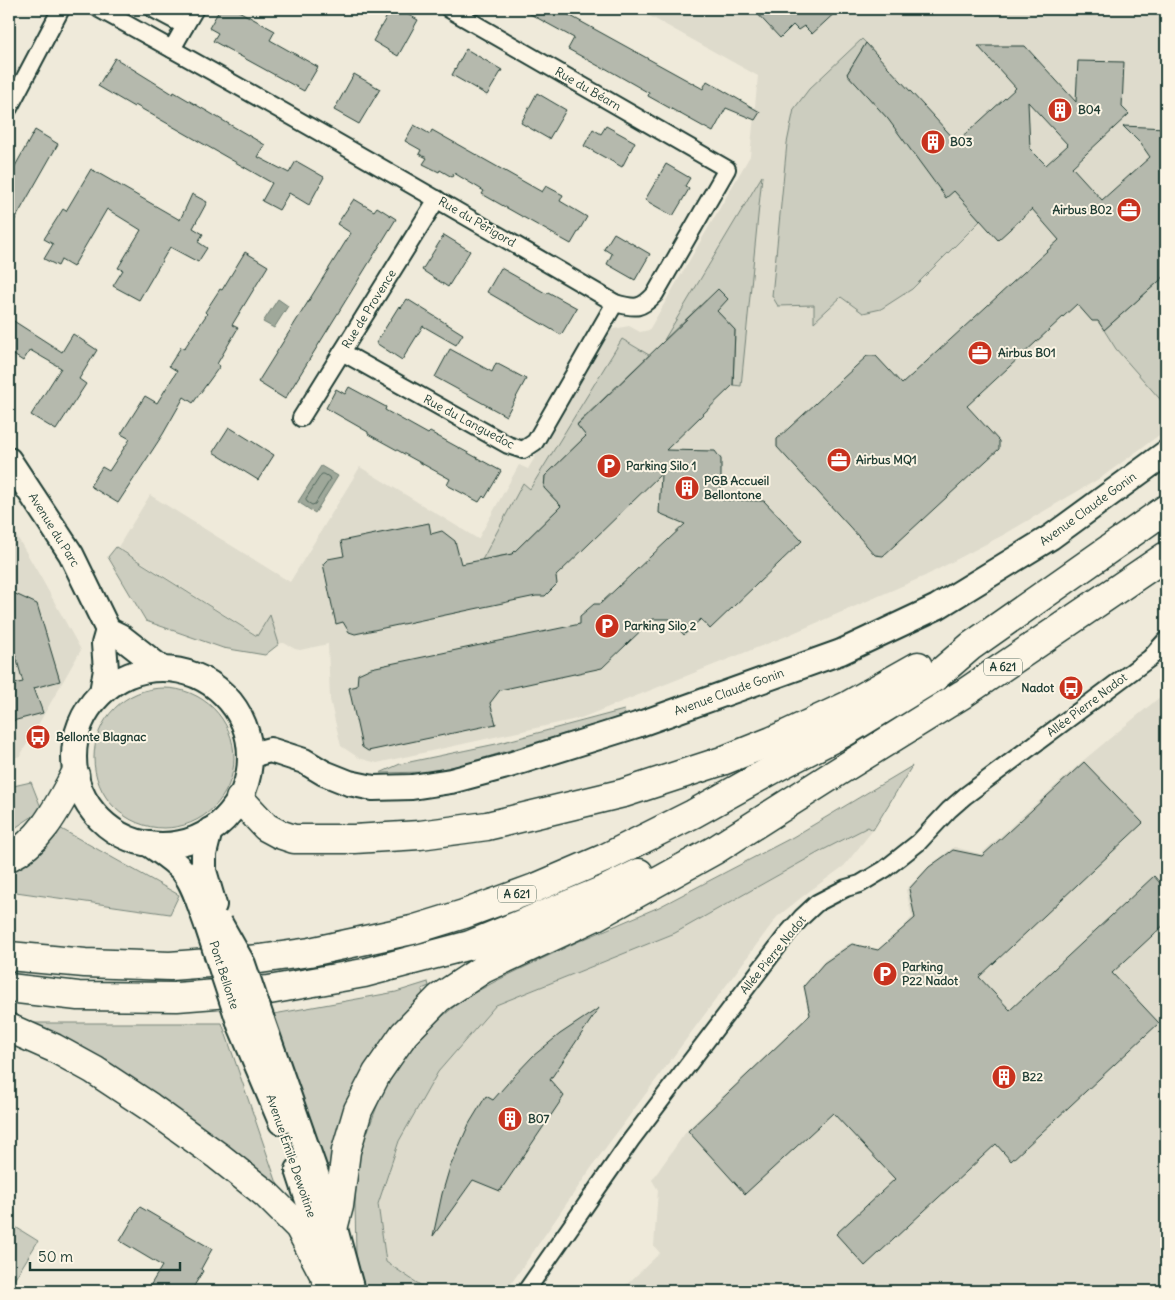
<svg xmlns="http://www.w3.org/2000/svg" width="1175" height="1300" font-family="Delius,sans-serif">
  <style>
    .built { fill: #dedbcc }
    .green { fill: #cccdbf; stroke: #76857a }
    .water { fill: #9fa89a; stroke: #6c7d71 }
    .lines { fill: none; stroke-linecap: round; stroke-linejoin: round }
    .shore { stroke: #52685d; stroke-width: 1 }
    .building { fill: #b5b9ad; stroke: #1f3d34; fill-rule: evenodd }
    .street-casing { stroke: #1f3d34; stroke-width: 20 }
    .secondary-casing { stroke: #1f3d34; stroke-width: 28 }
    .highway-casing { stroke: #1f3d34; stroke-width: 31 }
    .street { stroke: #fcf5e5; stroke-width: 16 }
    .secondary { stroke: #fcf5e5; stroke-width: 24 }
    .highway { stroke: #fcf5e5; stroke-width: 28 }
    .secondary-bridge-casing { stroke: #1f3d34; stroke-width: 28; stroke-linecap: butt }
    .secondary-bridge { stroke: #fcf5e5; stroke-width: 24 }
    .labels { text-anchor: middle; stroke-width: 4; stroke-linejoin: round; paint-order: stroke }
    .shield { fill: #fcf5e5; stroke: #617469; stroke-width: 1 }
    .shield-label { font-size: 11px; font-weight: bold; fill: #1f3d34 }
    .street-label { font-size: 12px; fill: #1f3d34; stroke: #fcf5e5 }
    .poi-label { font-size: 12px; font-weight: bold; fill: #1f3d34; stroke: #fcf5e5; text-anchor: start }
  </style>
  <rect width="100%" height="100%" fill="#efeada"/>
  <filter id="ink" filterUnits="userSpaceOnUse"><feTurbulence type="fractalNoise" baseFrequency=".02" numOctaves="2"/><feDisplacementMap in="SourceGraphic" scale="10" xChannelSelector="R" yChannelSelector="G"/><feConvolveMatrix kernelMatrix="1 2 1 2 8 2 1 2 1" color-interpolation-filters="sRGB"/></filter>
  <g filter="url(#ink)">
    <g class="built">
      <polygon points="637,9 1166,9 1166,430 1102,477 1005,534 925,576 784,637 581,718 377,763 359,758 341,746 330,700 328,644 300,650 295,649 284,643 271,644 118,547 150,495 290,582 360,467 478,539 519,465 528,469 609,330 629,326 640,332 649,330 750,156 758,76"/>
      <polygon points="9,523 40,576 81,650 20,756 9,759"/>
      <polygon points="1166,692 1166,1291 624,1291 622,1289 660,1253 654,1246 658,1190 652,1180 688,1129 809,1015 804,985 824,961 849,944 878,951 903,928 912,917 906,890 929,866 954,847 981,854 1085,759"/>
      <polygon points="868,827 873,830 844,866 807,893 777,917 601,1154 506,1291 429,1291 386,1262 378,1204 399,1141 438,1072 496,1005 675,933 823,850"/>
    </g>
    <g class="green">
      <polygon points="862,39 866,43 847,74 981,220 912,289 881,309 863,313 841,297 814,322 814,305 778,306 772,296 787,143 794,109 809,89"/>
      <polygon points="762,176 741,386 733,385 735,330 706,300 664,340"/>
      <polygon points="1166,275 1166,406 1116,349 1104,330"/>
      <polygon points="622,339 649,355 577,424 586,436 545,476 544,488 561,506 512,554 482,560 523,483 530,489"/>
      <polygon points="116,547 257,636 270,615 279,644 265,655 223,648 146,621 108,557"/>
      <circle cx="164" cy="758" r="70"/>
      <polygon points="624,710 625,714 610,720 461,765 426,772 380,773 400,764 496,744"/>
      <polygon points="912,766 873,830 868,827 823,850 675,933 496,1005 438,1072 399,1141 378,1204 386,1262 429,1291 364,1291 356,1254 355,1203 356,1168 367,1133 382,1093 406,1056 431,1026 456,1005 474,993 498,980 575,943 659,907 793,837"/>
      <polygon points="31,782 42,810 9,832 9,787"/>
      <polygon points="56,826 179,895 170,914 9,891 9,873 33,855"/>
      <polygon points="428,982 429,986 422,989 423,996 333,1151 330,1164 327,1165 324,1163 276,1028 274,1014 396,992"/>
      <polygon points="32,1023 222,1023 281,1195 153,1095"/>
      <polygon points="9,1223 38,1241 11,1285 9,1283"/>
    </g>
    <g class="water">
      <polygon points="278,299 288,306 274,328 263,322"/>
      <polygon points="321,466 338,476 315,513 298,502"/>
    </g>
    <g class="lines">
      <polygon class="shore" points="322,474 324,474 329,477 330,480 315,504 312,505 307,502 306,499"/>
    </g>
    <g class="building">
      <polygon points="220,9 235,9 275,31 270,40 318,67 304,91 213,41 218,33 209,28"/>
      <polygon points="391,9 398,9 418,20 398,56 373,41"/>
      <polygon points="521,9 558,9 703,89 707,81 760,112 755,120 726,108 713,132 648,96 649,93 605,68 604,69 568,49 574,38"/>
      <polygon points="753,9 839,9 812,34 804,26 798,30 793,25 780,38"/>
      <path d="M866 43 957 142 1016 88 978 46H1025L1076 102 1078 61 1124 62 1122 107 1129 114 1072 167 1102 200 1150 157 1141 144 1123 126 1166 128V275L1104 330 1098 321H1092L1077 304 967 406 999 441V449L883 556 875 555 859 537 777 447V439L867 356H876L902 384 1059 240 1032 209 998 240 954 191 946 198 888 119 847 74ZM1028 102 1068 145 1046 165 1030 149Z"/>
      <polygon points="466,49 502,70 487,95 452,75"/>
      <polygon points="115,58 173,94 174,92 265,145 258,157 289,173 296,161 324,177 309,205 289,193 279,210 262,201 272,183 135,105 134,107 98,86"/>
      <polygon points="354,74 380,89 359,124 334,110"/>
      <polygon points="537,93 566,110 549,139 521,123"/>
      <polygon points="414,125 430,134 432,130 542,192 546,186 563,195 560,201 587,217 571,244 482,194 484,191 454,173 452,177 440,170 439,172 423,164 427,158 419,154 421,150 405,141"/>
      <polygon points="606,126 635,142 622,167 584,146 593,129 601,134"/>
      <polygon points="35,130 58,144 9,230 9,177"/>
      <polygon points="666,164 690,178 685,186 689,189 673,216 645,200"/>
      <polygon points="91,169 180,220 192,194 207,202 193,228 203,234 198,242 207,248 198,262 170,247 139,300 113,286 123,270 118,268 141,230 107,209 73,267 61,260 58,266 44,259 53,244 44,239 63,209 66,211"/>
      <polygon points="354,199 374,211 377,207 396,219 285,399 258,382 351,233 337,224"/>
      <polygon points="614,233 650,254 635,280 607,264 612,254 604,249"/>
      <polygon points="444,235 470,251 448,287 422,270"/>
      <polygon points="245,252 268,266 232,325 238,328 217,364 220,366 193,403 184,397 163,434 118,503 90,486 102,467 109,471 130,439 121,434 145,396 157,403 177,371 169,366 181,347 184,349 207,314 205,312 220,289 222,290"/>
      <polygon points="501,268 547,294 548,292 577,308 561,335 487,292"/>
      <polygon points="718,289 728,299 717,311 735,330 733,385 666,450 715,451 721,459 721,500 764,501 802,541 710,629 701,619 684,635 670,619 653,619 602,668 500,690 490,703 496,724 368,751 362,747 349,688 357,686 358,674 371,668 580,624 580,616 594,604 600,604 685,524 659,513 661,474 556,576 557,584 545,596 536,596 355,634 349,632 343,622 336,624 323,564 328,559 344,556 341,541 429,523 431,534 442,531 455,541 461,564 512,554 561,506 544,488 545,476 586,436 577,425"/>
      <polygon points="407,299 463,334 456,345 423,326 402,360 376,343 399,306 401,308"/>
      <polygon points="9,318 62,352 73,334 97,350 79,379 86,384 56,430 31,415 61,368 30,350 23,361 9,352"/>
      <polygon points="450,349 492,372 496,363 526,379 506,416 435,377"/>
      <polygon points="349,387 386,407 385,410 428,434 430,432 501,471 485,498 483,496 479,502 447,485 450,479 368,434 368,432 326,408 336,389 345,394"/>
      <polygon points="229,427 274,455 258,480 213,452"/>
      <polygon points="9,591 37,604 60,681 34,688 43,713 9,722 9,685 23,682 9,632"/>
      <polygon points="1084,762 1143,823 979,977 1010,1010 1154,876 1166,890 1166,923 1112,973 1159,1023 1011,1161 996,1144 865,1266 836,1234 895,1179 833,1113 745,1194 688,1131 810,1015 804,986 824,963 852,944 878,950 915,918 909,889 929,867 953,850 982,856"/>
      <polygon points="599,1008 550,1080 564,1096 500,1191 473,1180 433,1236 442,1194 450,1167 469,1124 486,1096 493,1100 514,1076 533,1056 560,1034"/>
      <polygon points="140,1207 212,1249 201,1269 203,1271 191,1291 147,1291 162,1266 120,1241"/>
    </g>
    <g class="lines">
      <defs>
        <g id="street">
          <path d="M99 9C273 104 444 203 615 303 636 309 641 309 655 294L727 169 449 9"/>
          <polyline points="153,9 185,26 172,49"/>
          <polyline points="185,26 195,9"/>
          <polyline points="9,108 61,9"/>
          <polyline points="342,352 508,445 523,450 535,442 615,303"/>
          <polyline points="301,418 437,199"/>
          <polyline points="526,1291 631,1140 788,933 802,917 817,903 846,888 860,884 885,869 919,842 949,810 965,796 1150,658 1166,640"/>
        </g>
        <g id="secondary">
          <polyline points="9,460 71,554 108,630 120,636 161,668"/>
          <circle cx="162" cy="757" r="88"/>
          <polyline points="102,692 106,670 104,644 108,630"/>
          <polyline points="251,755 270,750 304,761 324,773 349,783 373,788 412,787 451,781 503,767 637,725 841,652 937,607 1051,537 1166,453"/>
          <polyline points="210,830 204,854 204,871 214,905"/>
          <path d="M149 844C160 852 174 860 183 871 195 886 200 907 207 925"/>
          <polyline points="262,1020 334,1225 352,1291"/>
          <polyline points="240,1025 281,1122"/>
          <polyline points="298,1170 313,1216 323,1261"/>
        </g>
        <g id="highway">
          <polyline points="240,799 266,827 279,834 294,839 354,839 420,835 487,826 624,793 722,761 772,741 847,706 918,666"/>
          <path d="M9 857C42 841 58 806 75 775"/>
          <polyline points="9,956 85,963 170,966 260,959 310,952 412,930 464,914 535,888 605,858 693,814 779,766 845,732 935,677 971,646 1166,509"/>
          <polyline points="9,988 78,996 177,997 269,990 364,973 470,945 604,890 639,873"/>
          <polyline points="9,1028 54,1048 94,1070 150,1107 218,1156 266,1194 299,1227 328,1282"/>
          <polyline points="334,1225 339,1206 346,1151 358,1110 377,1073 404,1034 439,998 483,969 596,916 715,850 836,773 963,694 1166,556"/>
        </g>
      </defs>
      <use href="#street" class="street-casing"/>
      <use href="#secondary" class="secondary-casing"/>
      <use href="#highway" class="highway-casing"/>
      <use href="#street" class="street"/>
      <use href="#secondary" class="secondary"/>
      <use href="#highway" class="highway"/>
      <defs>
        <g id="secondary-bridge">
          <polyline points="220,923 243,964 262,1020"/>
          <polyline points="207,925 240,1025"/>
        </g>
      </defs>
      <use href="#secondary-bridge" class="secondary-bridge-casing"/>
      <use href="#secondary-bridge" class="secondary-bridge"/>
    </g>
  </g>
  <defs>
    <symbol id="building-disc" viewBox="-11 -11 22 22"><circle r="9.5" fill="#c8321e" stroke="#fcf5e5"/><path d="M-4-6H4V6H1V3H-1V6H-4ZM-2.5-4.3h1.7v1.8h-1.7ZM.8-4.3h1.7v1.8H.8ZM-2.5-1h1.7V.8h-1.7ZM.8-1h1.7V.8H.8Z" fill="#fff"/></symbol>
    <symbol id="office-disc" viewBox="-11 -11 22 22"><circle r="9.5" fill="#c8321e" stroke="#fcf5e5"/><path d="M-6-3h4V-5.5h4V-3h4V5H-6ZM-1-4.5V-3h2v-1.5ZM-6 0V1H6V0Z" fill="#fff"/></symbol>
    <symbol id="parking-disc" viewBox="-11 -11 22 22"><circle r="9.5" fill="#c8321e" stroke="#fcf5e5"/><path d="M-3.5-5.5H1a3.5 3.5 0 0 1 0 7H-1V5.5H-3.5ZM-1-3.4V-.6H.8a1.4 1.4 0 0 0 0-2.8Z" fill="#fff"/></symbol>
    <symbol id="bus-disc" viewBox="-11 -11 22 22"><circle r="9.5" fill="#c8321e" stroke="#fcf5e5"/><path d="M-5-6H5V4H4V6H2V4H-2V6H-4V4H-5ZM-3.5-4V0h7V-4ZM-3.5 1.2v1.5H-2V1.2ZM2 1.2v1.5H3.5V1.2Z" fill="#fff"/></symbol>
  </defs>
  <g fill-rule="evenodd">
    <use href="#building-disc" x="1046" y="96" width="28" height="28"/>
    <use href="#building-disc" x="919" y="128" width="28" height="28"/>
    <use href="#office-disc" x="1115" y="196" width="28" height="28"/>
    <use href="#office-disc" x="966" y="339" width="28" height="28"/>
    <use href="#office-disc" x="825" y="446" width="28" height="28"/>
    <use href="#parking-disc" x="595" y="452" width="28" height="28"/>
    <use href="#building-disc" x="673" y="474" width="28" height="28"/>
    <use href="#parking-disc" x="593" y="612" width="28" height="28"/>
    <use href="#bus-disc" x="1057" y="674" width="28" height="28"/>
    <use href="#bus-disc" x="24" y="723" width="28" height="28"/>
    <use href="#parking-disc" x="871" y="960" width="28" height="28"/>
    <use href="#building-disc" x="990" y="1063" width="28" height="28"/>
    <use href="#building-disc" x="496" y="1105" width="28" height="28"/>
  </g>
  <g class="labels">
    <g class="shield">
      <rect x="984" y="658.5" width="38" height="17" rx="4"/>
      <rect x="498" y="885.5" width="38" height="17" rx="4"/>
    </g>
    <g class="shield-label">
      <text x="1003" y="671">A 621</text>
      <text x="517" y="898">A 621</text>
    </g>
    <g class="street-label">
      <text transform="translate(588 89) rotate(30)" y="4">Rue du Béarn</text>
      <text transform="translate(477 222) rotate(30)" y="4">Rue du Périgord</text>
      <text transform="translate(369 309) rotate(-58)" y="4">Rue de Provence</text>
      <text transform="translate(469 422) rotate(28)" y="4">Rue du Languedoc</text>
      <text transform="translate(1088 509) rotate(-36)" y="4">Avenue Claude Gonin</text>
      <text transform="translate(54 530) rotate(58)" y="4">Avenue du Parc</text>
      <text transform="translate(729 692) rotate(-20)" y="4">Avenue Claude Gonin</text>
      <text transform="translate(1087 705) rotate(-37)" y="4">Allée Pierre Nadot</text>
      <text transform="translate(773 955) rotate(-51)" y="4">Allée Pierre Nadot</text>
      <text transform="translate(224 975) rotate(72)" y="4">Pont Bellonte</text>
      <text transform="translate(291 1156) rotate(71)" y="4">Avenue Émile Dewoitine</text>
    </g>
    <g class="poi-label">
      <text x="1078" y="114">B04</text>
      <text x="950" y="146">B03</text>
      <text x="1112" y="214" text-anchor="end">Airbus B02</text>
      <text x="998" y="357">Airbus B01</text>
      <text x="856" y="464">Airbus MQ1</text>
      <text x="626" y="470">Parking Silo 1</text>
      <text x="704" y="485">PGB Accueil<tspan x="704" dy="14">Bellontone</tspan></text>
      <text x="624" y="630">Parking Silo 2</text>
      <text x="1054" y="692" text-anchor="end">Nadot</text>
      <text x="56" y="741">Bellonte Blagnac</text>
      <text x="902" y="971">Parking<tspan x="902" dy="14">P22 Nadot</tspan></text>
      <text x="1022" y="1081">B22</text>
      <text x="528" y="1123">B07</text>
    </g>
  </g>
  <rect width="1175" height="1300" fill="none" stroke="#fcf5e5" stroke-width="30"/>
  <rect x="15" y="15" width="1145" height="1270" fill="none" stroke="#1f3d34" stroke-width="2" filter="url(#ink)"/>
  <path d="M30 1262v8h150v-8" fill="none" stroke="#1f3d34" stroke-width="2.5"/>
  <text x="38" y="1262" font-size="15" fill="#1f3d34" stroke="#fcf5e5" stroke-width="4" paint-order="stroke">50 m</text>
</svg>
